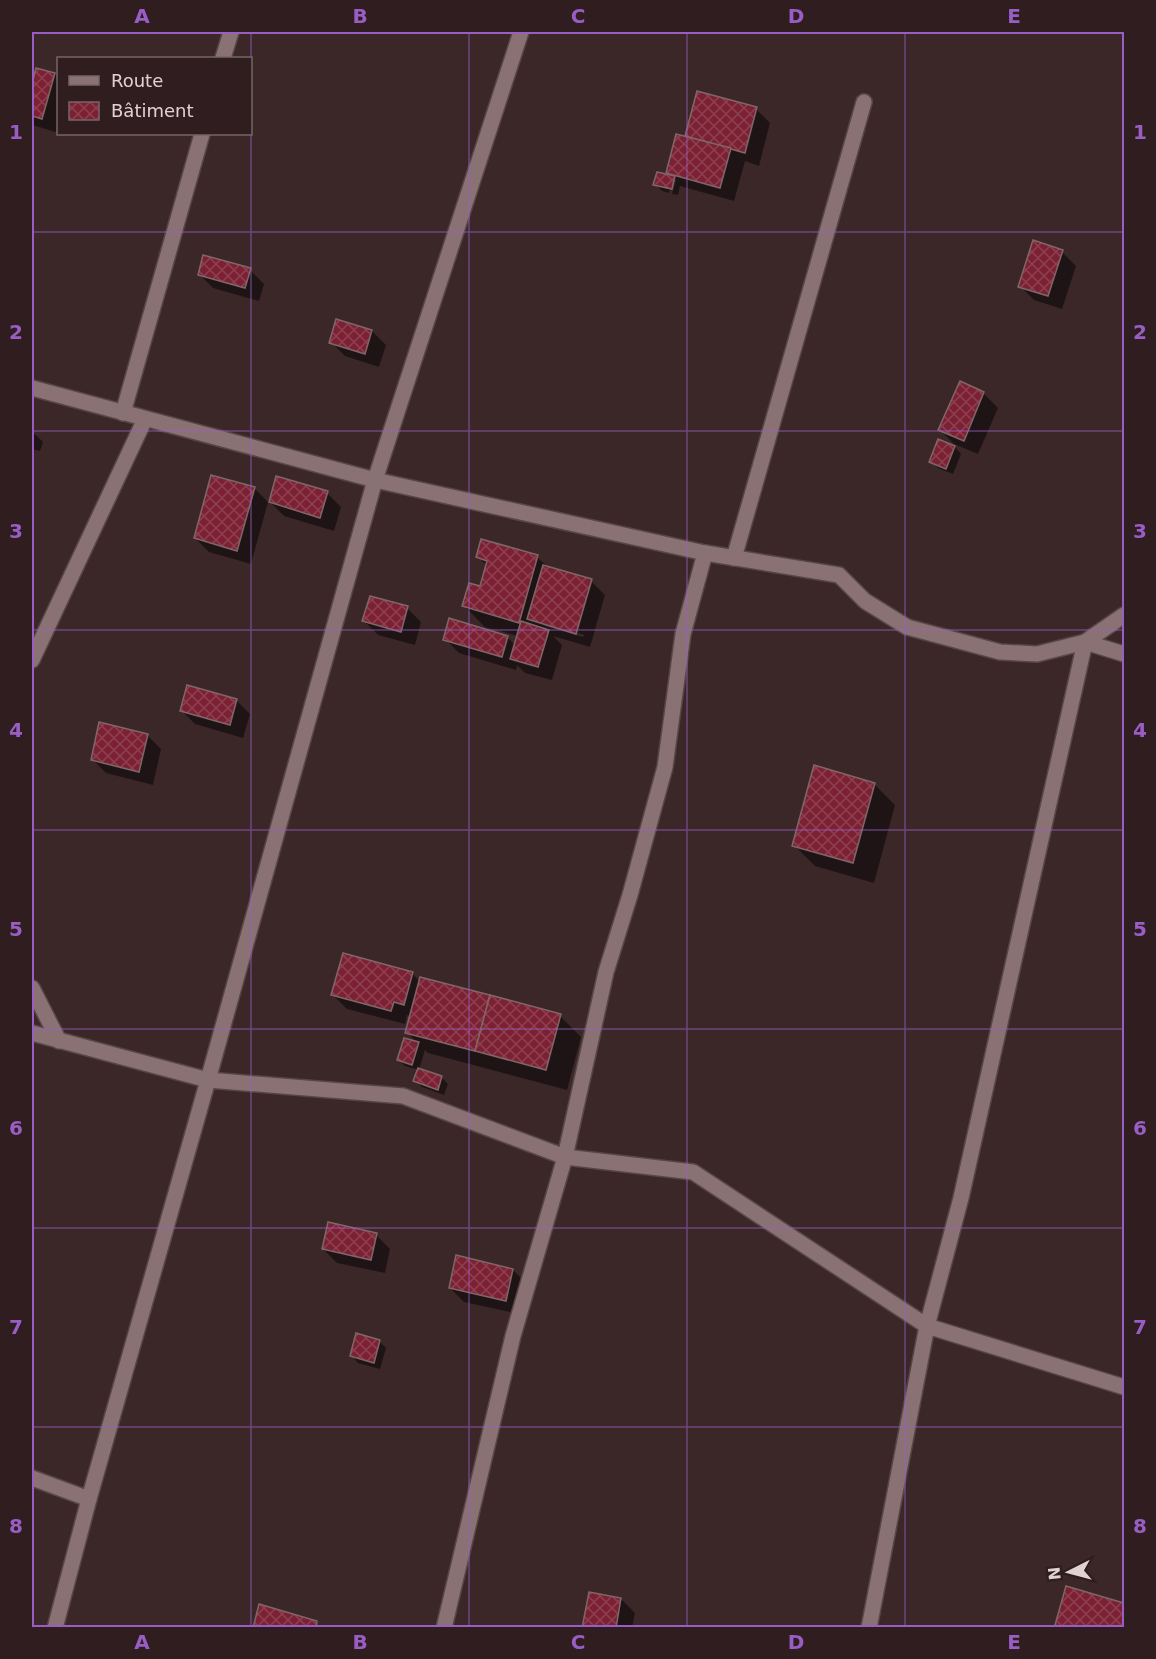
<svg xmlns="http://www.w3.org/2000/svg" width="1156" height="1659" font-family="'DejaVu Sans',sans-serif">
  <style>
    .shadow { fill: #0007; fill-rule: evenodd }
    .building { fill: url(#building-cross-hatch); stroke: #7f6769; stroke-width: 1.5 }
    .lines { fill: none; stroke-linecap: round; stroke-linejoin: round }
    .minor-casing { stroke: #564647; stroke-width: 18 }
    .minor { stroke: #8a7173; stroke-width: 15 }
    .grid { fill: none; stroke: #995ec5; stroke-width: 1.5; stroke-opacity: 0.55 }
    .neatline { fill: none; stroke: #995ec5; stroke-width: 2 }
    .grid-label { font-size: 20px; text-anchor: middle; font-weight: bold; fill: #995ec5 }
  </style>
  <defs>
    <pattern id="building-cross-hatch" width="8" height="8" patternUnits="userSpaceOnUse" patternTransform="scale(1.5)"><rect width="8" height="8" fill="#7c2134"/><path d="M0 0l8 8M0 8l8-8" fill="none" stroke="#8e4050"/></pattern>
  </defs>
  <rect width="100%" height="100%" fill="#3b2728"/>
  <g class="shadow">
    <polygon points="37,69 55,74 58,78 58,124 56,132 32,125 32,89"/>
    <polygon points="698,93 756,109 770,123 759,166 745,161 734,201 680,186 678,195 672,194 676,180 673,180 669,193 662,191 655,184 672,177 668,172 686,138"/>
    <polygon points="1062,252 1076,266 1062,309 1034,300 1020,286"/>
    <polygon points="250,270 264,284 259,301 213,288 199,274"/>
    <polygon points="372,331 386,345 379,367 345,356 331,342"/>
    <polygon points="960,383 984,394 998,408 978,454 954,444 940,430"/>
    <polygon points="32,434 36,435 43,442 40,451 32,449"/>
    <polygon points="955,447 961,454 953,474 938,468 931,461"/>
    <polygon points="254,488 268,502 251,564 209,552 195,538"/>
    <polygon points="327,493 341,507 334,531 284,516 270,502"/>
    <path d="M478 557H537L549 568 591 581 605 595 590 647 553 636 562 645 552 680 525 673 517 665 516 670 459 653 445 639 507 637 515 645 518 636 485 627 464 606 481 587 487 566ZM545 623 584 635 583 637 545 626Z"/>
    <polygon points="407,608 421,622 415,645 378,635 364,621"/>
    <polygon points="236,700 250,714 243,738 195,724 181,710"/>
    <polygon points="147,735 161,749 153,785 106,773 92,759"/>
    <polygon points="874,784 895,805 874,883 815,866 794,845"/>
    <polygon points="412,973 420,982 560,1016 581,1037 567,1090 428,1053 425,1050 419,1070 441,1077 448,1084 444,1095 422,1087 415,1081 419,1070 405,1066 398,1060 418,1044 407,1032 411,1016 407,1015 405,1024 347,1009 333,995"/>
    <polygon points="376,1235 390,1249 385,1273 337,1263 323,1249"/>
    <polygon points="513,1270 527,1284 519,1314 464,1302 450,1288"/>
    <polygon points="379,1341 386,1348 380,1369 358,1363 352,1356"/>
    <polygon points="621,1599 635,1613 632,1628 584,1628"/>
  </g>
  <g class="building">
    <polygon points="36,68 55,73 42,119 32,116 32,84"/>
    <polygon points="697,91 757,107 745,153 685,136"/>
    <polygon points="676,134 731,148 720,188 666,173"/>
    <polygon points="657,172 675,176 672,189 653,185"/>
    <polygon points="1033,240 1063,250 1048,296 1018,287"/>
    <polygon points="203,255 251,268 245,288 198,275"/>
    <polygon points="336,319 372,330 365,354 329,343"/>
    <polygon points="960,381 984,392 964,441 938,430"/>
    <polygon points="938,439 955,446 946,469 929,462"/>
    <polygon points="211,475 255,487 237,551 194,538"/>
    <polygon points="276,476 328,491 320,518 269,502"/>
    <polygon points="481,539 538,555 519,623 462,606 469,583 480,586 487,561 476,557"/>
    <polygon points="543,565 592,579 576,634 527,619"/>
    <polygon points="370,596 408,606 401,632 362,621"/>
    <polygon points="449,618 508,636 502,657 443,640"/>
    <polygon points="521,621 549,630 538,667 510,659"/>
    <polygon points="187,685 237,699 230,725 180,711"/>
    <polygon points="99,722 148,734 139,772 91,760"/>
    <polygon points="814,765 875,783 853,863 792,846"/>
    <polygon points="343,953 413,972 404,1005 394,1002 391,1011 331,995"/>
    <polygon points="420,977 490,995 475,1051 405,1033"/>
    <polygon points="490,995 561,1014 546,1070 475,1051"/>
    <polygon points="404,1038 419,1042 412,1065 397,1060"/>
    <polygon points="418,1068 442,1076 438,1090 413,1081"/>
    <polygon points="328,1222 377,1233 371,1260 322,1249"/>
    <polygon points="456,1255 513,1269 506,1301 449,1288"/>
    <polygon points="356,1333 380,1340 374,1363 350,1356"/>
    <polygon points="1066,1586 1124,1603 1124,1628 1064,1628 1055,1625"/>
    <polygon points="589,1592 621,1598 616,1628 582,1628"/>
    <polygon points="259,1604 317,1621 316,1628 253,1628"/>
  </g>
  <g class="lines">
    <defs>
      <g id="minor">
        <polyline points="223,58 231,32"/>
        <polyline points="32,388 375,480 705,553 839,575 865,601 907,627 1000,652 1037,654 1085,642 1124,615"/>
        <polyline points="123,413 202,134"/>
        <polyline points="734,558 864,102"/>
        <polyline points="32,660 145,419"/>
        <polyline points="32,988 59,1041"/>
        <polyline points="32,1033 208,1080 403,1096 565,1157 693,1172 927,1326 1124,1387"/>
        <polyline points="32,1478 89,1499"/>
        <polyline points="55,1628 89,1499 208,1080 375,480 521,32"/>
        <polyline points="444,1628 513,1336 565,1157 606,972 630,895 665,767 683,634 705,553"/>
        <polyline points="869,1628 927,1326 961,1198 1085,642 1124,654"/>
      </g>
    </defs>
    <use href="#minor" class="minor-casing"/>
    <use href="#minor" class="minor"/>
  </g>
  <path class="grid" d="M251 32V1628M469 32V1628M687 32V1628M905 32V1628M32 232H1124M32 431H1124M32 630H1124M32 830H1124M32 1029H1124M32 1228H1124M32 1427H1124"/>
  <rect width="1156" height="1659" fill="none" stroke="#301d1f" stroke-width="66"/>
  <rect x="57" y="57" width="195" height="78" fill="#301d1f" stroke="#766567" stroke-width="1.5"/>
  <rect x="69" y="76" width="30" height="9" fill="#8a7173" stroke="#766567" stroke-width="1.5"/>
  <text x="111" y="87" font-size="18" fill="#e0d2d3">Route</text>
  <rect x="69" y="102" width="30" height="18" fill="url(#building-cross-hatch)" stroke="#766567" stroke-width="1.5"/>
  <text x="111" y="117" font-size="18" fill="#e0d2d3">Bâtiment</text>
  <g transform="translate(1069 1572) rotate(264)" stroke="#301d1f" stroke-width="4.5" paint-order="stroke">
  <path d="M0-4.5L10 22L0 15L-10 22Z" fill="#e0d2d3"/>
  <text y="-9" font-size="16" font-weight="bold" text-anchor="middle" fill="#e0d2d3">N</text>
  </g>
  <rect x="33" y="33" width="1090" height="1593" class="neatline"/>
  <g class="grid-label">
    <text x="142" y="23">A</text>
    <text x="360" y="23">B</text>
    <text x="578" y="23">C</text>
    <text x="796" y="23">D</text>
    <text x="1014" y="23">E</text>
    <text x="16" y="139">1</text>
    <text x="1140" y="139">1</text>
    <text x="16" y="339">2</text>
    <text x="1140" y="339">2</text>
    <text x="16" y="538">3</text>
    <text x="1140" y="538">3</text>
    <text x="16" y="737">4</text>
    <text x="1140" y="737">4</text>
    <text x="16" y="936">5</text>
    <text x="1140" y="936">5</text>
    <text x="16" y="1135">6</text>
    <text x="1140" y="1135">6</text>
    <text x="16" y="1334">7</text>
    <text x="1140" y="1334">7</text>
    <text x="16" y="1533">8</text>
    <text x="1140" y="1533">8</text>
    <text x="142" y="1649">A</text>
    <text x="360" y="1649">B</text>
    <text x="578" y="1649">C</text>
    <text x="796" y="1649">D</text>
    <text x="1014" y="1649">E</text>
  </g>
</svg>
